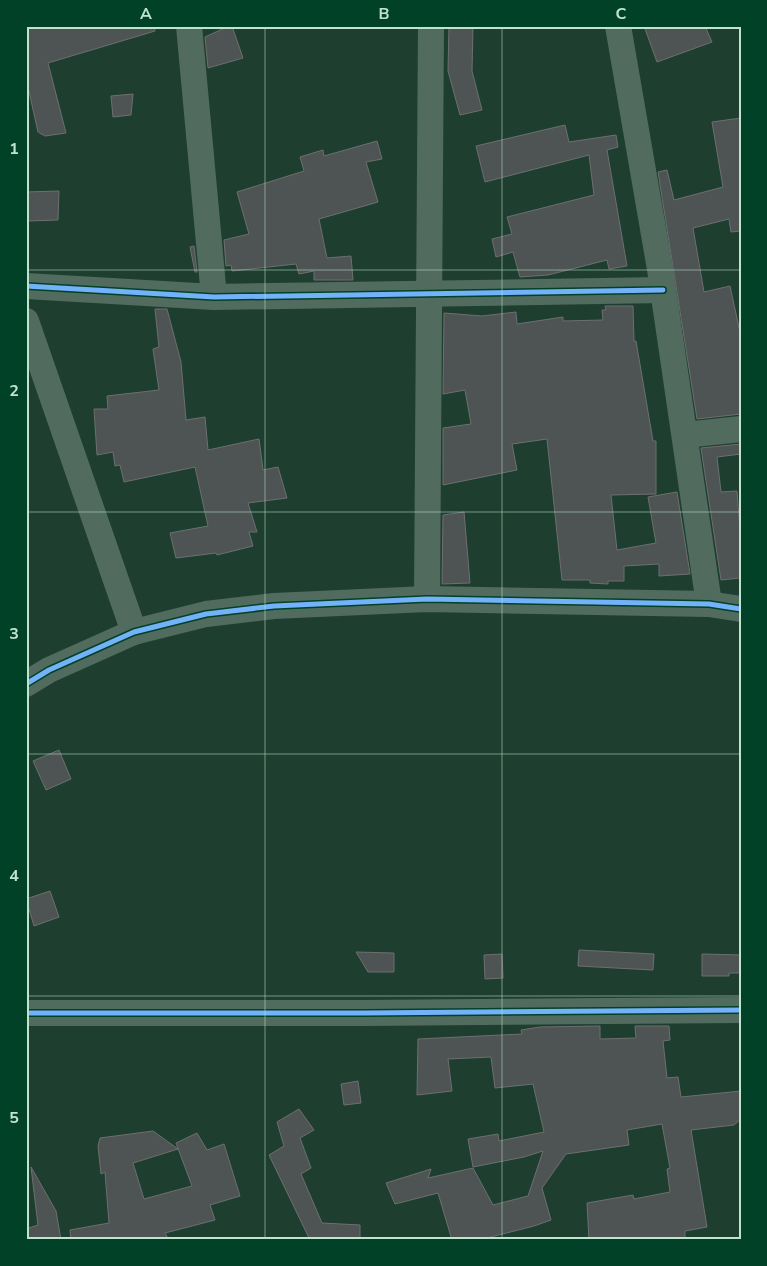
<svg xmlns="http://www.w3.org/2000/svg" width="767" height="1266" font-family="'Nunito Sans',sans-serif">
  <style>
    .building { fill: #4e5353; stroke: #6d6f71 }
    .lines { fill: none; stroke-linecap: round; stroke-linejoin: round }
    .minor { stroke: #516c5f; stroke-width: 26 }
    .cycleway-casing { stroke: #004127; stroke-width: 8 }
    .cycleway { stroke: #73b2f8; stroke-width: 5 }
    .grid { fill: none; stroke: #c0e3ce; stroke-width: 1; stroke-opacity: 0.55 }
    .neatline { fill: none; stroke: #c0e3ce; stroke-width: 2 }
    .grid-label { font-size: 16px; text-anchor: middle; font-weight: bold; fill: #c0e3ce }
  </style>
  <rect width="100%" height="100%" fill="#1e3f30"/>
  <g class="building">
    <polygon points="26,26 154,26 155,31 48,63 66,133 45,136 38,132 26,78"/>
    <polygon points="229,26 232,26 243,58 208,68 205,37"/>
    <polygon points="449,26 473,26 472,71 482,110 460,115 448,71"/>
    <polygon points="644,26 705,26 712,42 657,62"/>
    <polygon points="133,94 131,115 113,117 111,96"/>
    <polygon points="741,118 741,231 731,232 729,219 693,228 704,292 730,286 741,337 741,414 697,419 658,172 667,170 674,200 723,187 712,122"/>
    <polygon points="565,125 569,142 616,135 618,147 607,150 627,266 609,269 607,260 548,275 520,277 513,252 496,257 492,239 512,234 507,217 594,195 589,155 485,182 476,146"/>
    <polygon points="377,141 382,159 366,162 378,202 319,219 327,258 351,256 353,280 314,280 314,271 299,274 296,264 232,271 231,265 226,266 224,240 249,234 237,192 304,171 300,157 323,150 324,156"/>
    <polygon points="59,191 58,220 26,221 26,192"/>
    <polygon points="194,246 197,272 195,272 190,247"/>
    <polygon points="605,306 633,306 634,341 636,341 653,441 656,441 656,494 611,495 617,550 656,543 648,497 677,492 690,574 659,576 659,564 624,566 624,581 608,581 608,584 590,583 590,580 562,580 547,439 512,444 517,470 443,485 443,428 471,424 465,390 443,394 444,313 482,316 516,312 517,324 563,317 563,321 603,320 602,310 606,310"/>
    <polygon points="155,309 167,309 181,362 186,420 205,417 208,450 259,439 263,470 278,467 287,498 248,503 257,532 249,532 253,546 217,555 216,553 176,558 170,533 208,526 195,467 124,482 120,465 115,466 113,452 97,455 94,409 108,409 107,396 159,390 153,349 159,347"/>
    <polygon points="741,444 741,454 717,457 721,492 737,491 741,543 740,578 721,580 701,448"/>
    <polygon points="464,512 470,583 442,584 443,515"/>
    <polygon points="59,750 71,779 46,790 33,761"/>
    <polygon points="50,891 59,917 34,926 26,899"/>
    <polygon points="579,950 654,954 653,970 578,966"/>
    <polygon points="356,952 394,953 394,972 368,972"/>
    <polygon points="502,954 503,978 485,979 484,955"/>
    <polygon points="702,954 741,955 741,973 729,973 729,976 702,976"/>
    <polygon points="600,1026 600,1039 636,1038 635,1026 669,1026 670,1040 663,1041 667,1078 678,1077 681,1097 741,1091 741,1119 734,1125 691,1130 707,1227 685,1231 685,1240 589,1240 587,1203 633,1195 634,1199 670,1192 667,1169 670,1168 662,1124 627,1130 629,1145 566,1154 542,1188 551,1220 534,1226 479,1240 452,1240 438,1193 395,1204 386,1183 431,1169 428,1178 473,1168 493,1205 528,1196 543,1151 524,1157 473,1167 468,1139 498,1134 499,1141 544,1132 533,1084 495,1088 491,1057 448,1059 452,1091 417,1095 418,1039 522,1034 521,1030 540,1027"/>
    <polygon points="358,1081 361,1103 344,1105 341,1084"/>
    <polygon points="299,1109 314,1130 300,1138 311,1168 301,1174 322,1223 360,1225 360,1240 310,1240 269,1155 284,1146 277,1122"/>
    <polygon points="153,1131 178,1149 133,1163 144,1199 192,1186 176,1143 197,1133 207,1150 224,1144 240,1196 210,1205 215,1220 165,1233 169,1240 71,1240 70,1230 109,1223 105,1172 101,1174 98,1146 100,1138"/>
    <polygon points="31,1167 56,1211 61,1240 26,1240 26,1229 38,1225"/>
  </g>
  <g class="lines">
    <g class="minor">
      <polyline points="189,26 214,297"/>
      <polyline points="618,26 660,269 709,604"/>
      <polyline points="26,286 214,297 663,290"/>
      <polyline points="26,321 134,632"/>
      <polyline points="685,435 741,429"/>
      <polyline points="427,599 431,26"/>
      <polyline points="26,684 49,670 134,632 206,614 274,606 427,599 709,604 741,609"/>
      <polyline points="26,1013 364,1013 741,1010"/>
    </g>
    <defs>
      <g id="cycleway">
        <polyline points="26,286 214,297 663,290"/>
        <polyline points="26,684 49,670 134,632 206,614 274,606 427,599 709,604 741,609"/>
        <polyline points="26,1013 364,1013 741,1010"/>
      </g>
    </defs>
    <use href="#cycleway" class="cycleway-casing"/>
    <use href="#cycleway" class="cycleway"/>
  </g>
  <path class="grid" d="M265 26V1240M502 26V1240M26 270H741M26 512H741M26 754H741M26 996H741"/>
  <rect width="767" height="1266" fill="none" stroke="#004127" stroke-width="55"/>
  <rect x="28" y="28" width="712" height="1210" class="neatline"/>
  <g class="grid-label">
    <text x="146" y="19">A</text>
    <text x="384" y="19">B</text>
    <text x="621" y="19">C</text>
    <text x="14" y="154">1</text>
    <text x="14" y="396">2</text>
    <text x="14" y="639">3</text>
    <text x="14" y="881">4</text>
    <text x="14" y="1123">5</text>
  </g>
</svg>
